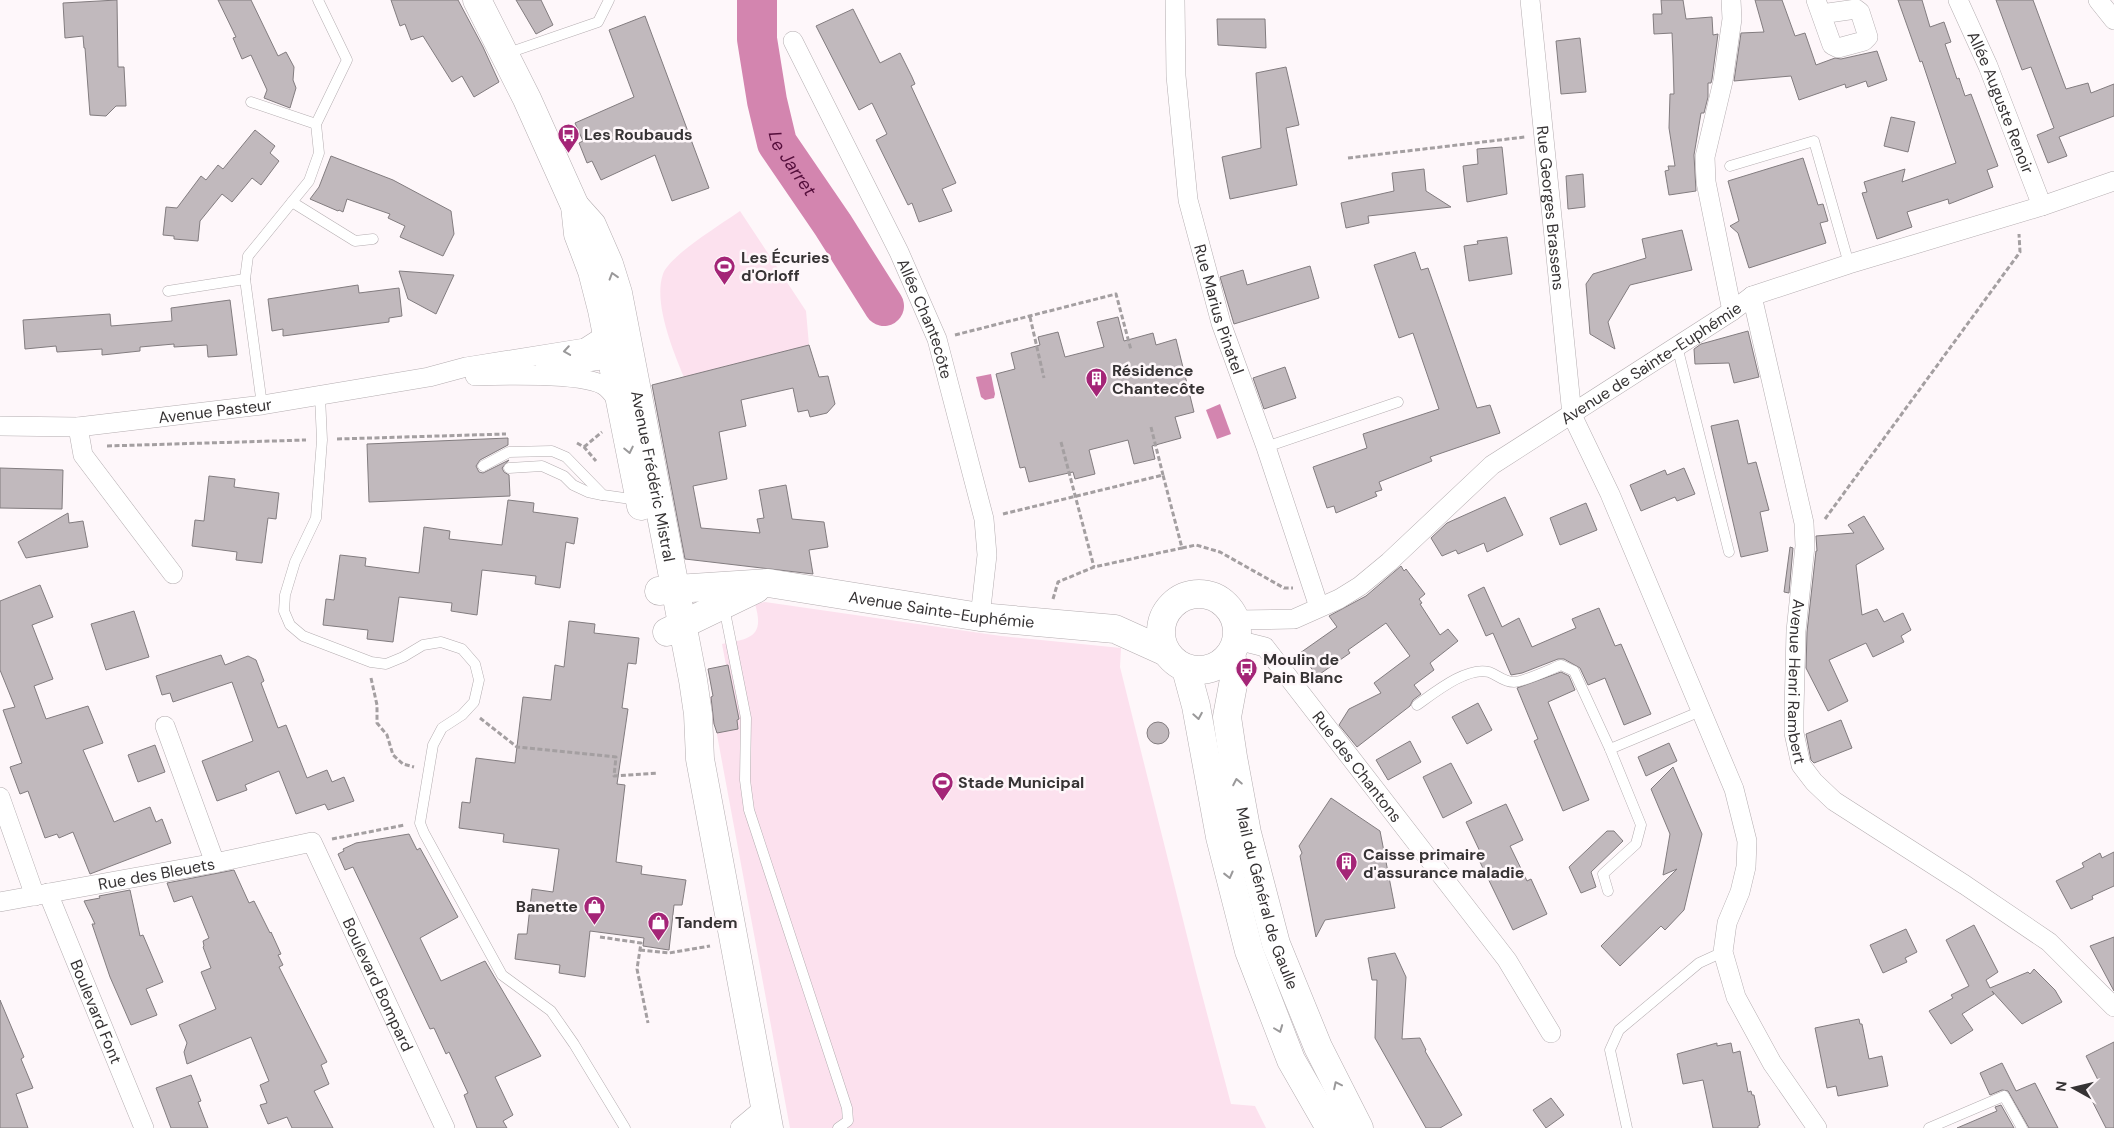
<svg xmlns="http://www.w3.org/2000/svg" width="2114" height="1128" font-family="'DM Sans',sans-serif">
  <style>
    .green { fill: #fce1ee }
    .water { fill: #d385af }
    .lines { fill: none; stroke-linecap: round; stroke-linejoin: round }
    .river { stroke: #d385af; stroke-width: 40 }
    .building { fill: #c1b9bd; stroke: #827c7f }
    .lane-casing { stroke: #b4adb0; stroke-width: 11 }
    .street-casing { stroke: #b4adb0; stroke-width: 20 }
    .secondary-casing { stroke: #b4adb0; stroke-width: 29 }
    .path { stroke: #a49fa1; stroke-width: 3; stroke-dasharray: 5 2.5; stroke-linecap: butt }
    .lane { stroke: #fff; stroke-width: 10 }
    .street { stroke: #fff; stroke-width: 19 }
    .secondary { stroke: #fff; stroke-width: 28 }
    .oneway { stroke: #9a999a }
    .labels { text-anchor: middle; stroke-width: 5; stroke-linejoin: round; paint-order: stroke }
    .street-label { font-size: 16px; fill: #363334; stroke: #fef7fa }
    .poi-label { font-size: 16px; font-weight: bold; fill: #363334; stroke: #fef7fa; text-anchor: start }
    .water-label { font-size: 18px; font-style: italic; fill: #540e3b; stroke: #fef7fa }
  </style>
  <rect width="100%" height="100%" fill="#fef7fa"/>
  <g class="green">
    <path d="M740 211 806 311 809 345 684 377C673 351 653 302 663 274 669 256 723 223 740 211Z"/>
    <path d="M765 602 1001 636 1121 648 1120 667 1196 972 1231 1104 1255 1106 1266 1128H790L715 724H711L706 698 713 696 708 669 726 665 722 644C750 639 765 637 755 604Z"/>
  </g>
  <g class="water">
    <polygon points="991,374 995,394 994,398 985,400 981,397 976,377"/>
    <polygon points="1220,404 1231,434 1217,439 1206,410"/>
  </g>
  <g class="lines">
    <path class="river" id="s1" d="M757 0V39L767 101 777 143 833 225 884 306"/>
  </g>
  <g class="building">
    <polygon points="117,0 118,67 124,67 126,106 116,106 106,116 90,115 85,48 84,48 83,36 65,38 63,3"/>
    <polygon points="218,0 251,0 278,56 286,52 294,67 293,80 296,88 290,108 264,98 267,90 251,55 242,59 233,38 236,37"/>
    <polygon points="391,0 458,0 483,47 499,82 474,97 462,76 452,82 423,36 411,40 405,24 400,26"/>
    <polygon points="516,0 541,0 553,25 536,34"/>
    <polygon points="1661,0 1683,0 1686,19 1712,17 1713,35 1718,34 1712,79 1711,83 1708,83 1708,97 1704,113 1701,113 1694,155 1696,191 1669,195 1665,171 1669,170 1668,166 1675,166 1669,128 1670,94 1674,94 1673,56 1672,33 1654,34 1653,14 1662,14"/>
    <polygon points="1755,0 1782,0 1795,36 1805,33 1816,65 1835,58 1841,59 1877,51 1887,80 1868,87 1866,81 1846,88 1845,84 1799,100 1791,76 1734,81 1741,33 1764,32"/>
    <polygon points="1898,0 1922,0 1930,27 1944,22 1951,42 1945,44 1957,79 1959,78 1965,96 1971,94 1998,166 1987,170 1993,187 1949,204 1948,199 1907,212 1912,227 1877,239 1862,193 1867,192 1864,182 1905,169 1902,182 1956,163 1922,61 1920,62"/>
    <polygon points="1996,0 2033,0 2066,89 2088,83 2091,93 2114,84 2114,116 2059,137 2067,156 2048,163 2037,135 2054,128 2031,67 2022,70"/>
    <polygon points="853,9 880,63 900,53 912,77 915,84 911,86 956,183 942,189 952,211 919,222 912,203 908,205 876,140 887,134 872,103 859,110 816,26"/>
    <polygon points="645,16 709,188 672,201 655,155 601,180 592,161 587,163 579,143 583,141 575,123 634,97 609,30"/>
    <polygon points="1217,19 1265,19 1266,48 1218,45"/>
    <polygon points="1580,38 1586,92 1561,94 1556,41"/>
    <polygon points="1286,67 1299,125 1286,128 1297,185 1230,199 1222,157 1261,148 1256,73"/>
    <polygon points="1891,117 1915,122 1908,152 1884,146"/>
    <polygon points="255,130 275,146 270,153 279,161 261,185 252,178 232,202 222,194 200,221 198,241 174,239 174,236 163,235 166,207 177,208 201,176 206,180 218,165 223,169"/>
    <polygon points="1502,147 1507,194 1467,202 1463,166 1478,164 1477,149"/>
    <polygon points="331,156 393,180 451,211 454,234 443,256 400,237 405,226 388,218 390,214 347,199 343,212 339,210 338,211 310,199 319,187"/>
    <polygon points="1803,158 1818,205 1823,204 1828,221 1820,223 1826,243 1749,268 1738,233 1730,226 1739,221 1728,181"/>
    <polygon points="1424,169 1426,191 1451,207 1368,216 1369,223 1346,228 1341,203 1394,191 1392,173"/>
    <polygon points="1583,174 1585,207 1568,209 1566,176"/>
    <polygon points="1682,230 1692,270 1630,285 1608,322 1615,349 1590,334 1586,284 1593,274 1646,258 1642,239"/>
    <polygon points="1507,237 1512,274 1469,281 1464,246 1478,244 1477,241"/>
    <polygon points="1415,252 1421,270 1428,268 1477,408 1490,405 1500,433 1430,457 1432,461 1379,482 1382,490 1375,492 1377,496 1336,513 1334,506 1327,508 1313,467 1367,448 1363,434 1439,409 1413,333 1399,338 1374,265"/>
    <polygon points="1310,266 1319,298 1234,324 1220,277 1243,270 1247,285"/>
    <polygon points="399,271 454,275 436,314 408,299"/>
    <polygon points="358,285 359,293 399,288 402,316 389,318 389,322 283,336 283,329 272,331 268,299"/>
    <polygon points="230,300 237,355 208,357 207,345 174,347 174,344 140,347 140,351 102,355 102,349 57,352 56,346 25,349 23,320 110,314 111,326 172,321 171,308"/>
    <polygon points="1118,317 1124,341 1153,333 1156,345 1176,339 1194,412 1175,417 1181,438 1152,446 1155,459 1134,464 1128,440 1089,450 1095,474 1075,479 1073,472 1029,482 1025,467 1020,468 996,374 1015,369 1011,353 1040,345 1038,337 1058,332 1065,357 1104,347 1097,322"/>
    <polygon points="1748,331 1759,377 1734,383 1729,363 1695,364 1694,349 1701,344"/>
    <polygon points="809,345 819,377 828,376 835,404 827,413 810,417 808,410 798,412 793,388 741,400 746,426 719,432 727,479 693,486 701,528 760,533 757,519 764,518 759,490 786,485 792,519 824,522 828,547 809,550 813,574 685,559 652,385"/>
    <polygon points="1285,367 1296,398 1264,409 1253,378"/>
    <polygon points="1738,420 1748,464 1756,462 1769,510 1760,512 1768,551 1741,557 1711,426"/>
    <polygon points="508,438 508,445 480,460 476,466 479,472 483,473 509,460 502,468 504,472 509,475 510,496 369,502 367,444"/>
    <polygon points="0,468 63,470 62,509 0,508"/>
    <polygon points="1684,468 1695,494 1677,501 1675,497 1641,511 1630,485 1665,470 1667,475"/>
    <polygon points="209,476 235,479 234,487 279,493 276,519 268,518 262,563 236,560 237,552 192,546 195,520 204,521"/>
    <polygon points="1505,497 1523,535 1487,552 1484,543 1458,554 1456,550 1442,556 1431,538 1447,523"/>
    <polygon points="508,500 534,503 533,512 578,518 574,544 566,542 560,588 535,584 536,576 482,570 477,615 451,611 452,603 399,597 393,642 367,639 368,630 323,625 326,599 334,600 340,555 366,558 365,566 419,573 424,527 450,531 449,539 502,545"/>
    <polygon points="1586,503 1597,530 1560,545 1550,518"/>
    <polygon points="68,513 69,523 83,521 88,547 26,558 18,542"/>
    <polygon points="1864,516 1884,549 1856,565 1862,615 1877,609 1884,622 1903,613 1911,630 1901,636 1904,642 1873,657 1866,643 1829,660 1848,701 1828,711 1806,668 1807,632 1816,551 1817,551 1816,536 1854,533 1848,525"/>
    <polygon points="1790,547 1793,548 1789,593 1784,592"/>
    <polygon points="1401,566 1404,571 1406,569 1425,594 1419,599 1422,603 1420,604 1440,635 1448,629 1458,641 1430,663 1434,670 1414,685 1421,694 1413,700 1410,706 1357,747 1339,725 1349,709 1381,693 1374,683 1410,656 1386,623 1348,650 1350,653 1317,676 1300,653 1337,627 1329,616 1366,596"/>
    <polygon points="40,585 53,617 32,625 53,679 34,686 46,719 88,706 103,743 83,750 114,822 150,807 156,822 162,819 171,843 90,874 73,832 59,838 57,834 45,838 28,791 20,794 10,767 22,763 3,710 15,707 0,670 0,601"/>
    <polygon points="1484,587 1502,627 1519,618 1532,647 1576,628 1572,619 1599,608 1615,646 1621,644 1651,714 1624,725 1605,678 1588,685 1580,668 1564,659 1558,659 1522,673 1511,675 1493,633 1486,636 1468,595"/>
    <polygon points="134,611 149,657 106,670 91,624"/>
    <polygon points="569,621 595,624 594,633 639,638 636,664 628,663 622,708 628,709 617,784 625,785 616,862 642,866 641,874 686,880 682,905 674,905 669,950 643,946 644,938 590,931 585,977 559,973 560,965 515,959 518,934 527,934 532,889 553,892 559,849 503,842 504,834 459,828 462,802 470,803 476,758 515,763 523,697 551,700 555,665 564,667"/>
    <polygon points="221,655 225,665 248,656 256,660 264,681 261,683 278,728 286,725 307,778 327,770 332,782 344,777 354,801 328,810 325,804 296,814 279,771 245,785 247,790 217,801 202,761 253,741 232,682 173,702 170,693 162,695 156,676"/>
    <polygon points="728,665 739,719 737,720 738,729 717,733 714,724 711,697 713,696 708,669"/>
    <polygon points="1561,672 1569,676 1575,690 1548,702 1589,800 1563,811 1534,741 1538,739 1517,688"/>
    <polygon points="1478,703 1492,730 1467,744 1452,717"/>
    <polygon points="1841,720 1852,748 1814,763 1811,760 1806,734"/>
    <circle cx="1158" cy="733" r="11"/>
    <polygon points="1410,741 1421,762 1388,780 1376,760"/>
    <polygon points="1669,743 1677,761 1646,776 1638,757"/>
    <polygon points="155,745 165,772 138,782 128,755"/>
    <polygon points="1451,763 1472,803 1443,818 1423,777"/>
    <polygon points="1673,767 1702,834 1684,910 1665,930 1661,926 1620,966 1601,946 1677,869 1663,875 1670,834 1651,789"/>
    <polygon points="1331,798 1380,831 1395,908 1325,920 1316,937 1300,856 1302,853 1299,846"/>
    <polygon points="1506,804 1523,840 1510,846 1527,881 1531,879 1547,914 1513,930 1480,862 1484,860 1466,822"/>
    <polygon points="1607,831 1614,831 1623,841 1591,872 1596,887 1581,893 1569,867"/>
    <polygon points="409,834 417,850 420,848 458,917 420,938 441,981 485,961 541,1056 495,1077 513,1115 503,1121 507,1128 477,1128 464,1095 468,1093 449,1052 446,1054 434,1028 430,1029 353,867 345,870 338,854 344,851 343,849 356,843"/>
    <polygon points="2114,852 2114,886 2092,896 2093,899 2071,909 2056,881 2084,867 2082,863 2100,853 2102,858"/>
    <polygon points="234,870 249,903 254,901 270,933 271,932 281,954 278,955 283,965 279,967 327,1062 321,1065 329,1084 314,1091 333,1128 292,1128 287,1117 268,1124 260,1105 267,1103 260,1085 269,1081 251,1037 187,1064 184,1052 187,1043 179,1025 216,1009 201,972 211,968 203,947 204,946 203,941 209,938 192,896 174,902 167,883"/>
    <polygon points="130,890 140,936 143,935 163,982 146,989 157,1015 131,1025 110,977 92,924 95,924 84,901 100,898 99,896"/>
    <polygon points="1974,925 1998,972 1986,980 1990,988 2028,972 2030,974 2034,969 2055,990 2062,1002 2022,1024 1992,991 1994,994 1962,1014 1973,1030 1951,1044 1929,1011 1953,998 1951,995 1969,986 1946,940"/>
    <polygon points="1906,929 1917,952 1905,958 1907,962 1883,973 1870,945"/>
    <polygon points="2114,937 2114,991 2090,946"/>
    <polygon points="1395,953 1406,977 1402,1039 1420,1038 1426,1050 1425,1051 1462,1115 1440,1128 1426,1128 1375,1038 1377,980 1372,980 1368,958"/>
    <polygon points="0,1000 24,1057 21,1059 33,1088 16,1094 28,1128 0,1128"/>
    <polygon points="1859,1019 1860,1024 1862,1024 1869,1059 1882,1056 1888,1086 1838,1096 1836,1086 1827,1088 1815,1028"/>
    <polygon points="2114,1042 2114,1128 2106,1128 2085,1087 2098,1080 2086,1056"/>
    <polygon points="1717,1043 1717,1046 1731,1043 1733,1053 1740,1051 1748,1092 1751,1091 1752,1095 1754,1095 1760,1125 1758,1126 1758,1128 1713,1128 1703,1080 1683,1084 1677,1054"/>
    <polygon points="2002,1063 2016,1091 2035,1083 2058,1128 2029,1128 2008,1091 2002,1090 1990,1095 1980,1073"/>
    <polygon points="191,1075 201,1101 198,1102 208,1128 171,1128 156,1088"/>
    <polygon points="1551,1098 1564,1115 1546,1128 1533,1110"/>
    <polygon points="2001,1105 2014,1128 1957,1128 1997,1111 1995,1107"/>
  </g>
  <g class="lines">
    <defs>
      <g id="lane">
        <polyline points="505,54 598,22 609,0"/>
        <polyline points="251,102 316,124"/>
        <polyline points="1730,166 1814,141 1849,264"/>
        <polyline points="292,202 355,241 373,239"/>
        <polyline points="168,291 245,279"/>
        <polyline points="1677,346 1729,552"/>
        <polyline points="320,396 322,440 316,518 295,562 285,595 284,611 290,625 303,636 371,662 386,664 403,657 423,645 441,642 462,649 475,664 479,680 474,702 462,715 442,728 433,745 420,823 424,833 502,975 551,1011 574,1044 625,1128"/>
        <polyline points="262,405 245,279 248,256 309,181 319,153 316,124 347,60 318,0"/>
        <polyline points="1266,447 1398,402"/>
        <polyline points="483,466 509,452 552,451 566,457 603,495 638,500"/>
        <polyline points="509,468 542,466 564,476 573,485 588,492 602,495"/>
        <polyline points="724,607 746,718 745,780 749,810 847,1108 848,1121 838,1128"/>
        <path d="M1417 705C1434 693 1467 666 1489 672 1498 675 1503 682 1514 682 1523 682 1551 669 1561 665L1574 671 1610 749 1641 825 1636 844 1603 874 1608 891"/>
        <polyline points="1610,749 1701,711"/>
        <polyline points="1627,1128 1610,1050 1619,1030 1699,963 1723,952"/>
        <polyline points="1929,1128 2004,1096 2022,1128"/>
      </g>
      <g id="street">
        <path id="s2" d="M1175 0 1176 76 1188 200 1221 323 1266 447 1319 607"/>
        <path id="s3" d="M1530 0 1572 415 1610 494 1734 789 1747 841 1746 867 1740 892 1727 923 1723 952 1736 997 1772 1063 1817 1128"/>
        <polyline points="1731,0 1732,19 1723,81 1705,157 1706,182 1732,311"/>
        <polyline points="1816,0 1832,45 1838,48 1864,41 1868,37 1860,12 1856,9 1821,14"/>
        <path id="s4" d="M1958 0 1988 66 2042 206"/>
        <polyline points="2098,0 2114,20"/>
        <path id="s5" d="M793 41 899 252 937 339 984 519 987 555 980 617"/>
        <path id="s6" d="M1752 296 1804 523 1805 546 1796 631 1794 711V733L1801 765 1814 782 1834 801 1965 885 2049 942 2114 1007"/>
        <polyline points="545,368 622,357"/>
        <path d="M475 376C502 375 581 373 603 385 609 388 615 397 619 402"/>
        <path id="s7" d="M0 426 78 427 262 405 429 377 466 367 585 348 599 339 606 327 612 325"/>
        <polyline points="78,427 83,455 173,574"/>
        <path id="s8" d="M1236 620 1294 619 1339 599 1360 586 1389 562 1492 465 1732 311 1752 296 1849 264 2042 206 2114 181"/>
        <path id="s9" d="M1237 640 1265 647 1507 960 1551 1033"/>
        <polyline points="165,726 215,863"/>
        <polyline points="0,797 35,896"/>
        <path id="s10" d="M48 893 144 1128"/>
        <path id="s11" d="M0 902 215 863 312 842 445 1128"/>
        <polyline points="740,1128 765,1107"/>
      </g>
      <g id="secondary">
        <polyline points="477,0 527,99 575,206 578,234 592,271 602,310 641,506"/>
        <path id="s12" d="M575 206 592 225 609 264 618 293 693 680 698 714 700 759 769 1128"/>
        <path id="s13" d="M659 591 676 589 768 583 980 617 1115 629 1166 652"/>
        <circle cx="1199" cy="632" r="38"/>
        <polyline points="667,632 756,589"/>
        <path id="s14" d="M1231 654 1235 674 1227 717 1233 757 1247 833 1276 944 1318 1047 1359 1128"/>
        <polyline points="1186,669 1196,706 1220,837 1249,951 1291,1060 1330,1128"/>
      </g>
    </defs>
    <use href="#lane" class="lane-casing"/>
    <use href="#street" class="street-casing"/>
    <use href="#secondary" class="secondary-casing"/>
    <g class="path">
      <polyline points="1348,158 1525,137"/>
      <polyline points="1030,317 1044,378"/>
      <polyline points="955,335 1116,294 1131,350"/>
      <polyline points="1151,427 1163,475"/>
      <polyline points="337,439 506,434"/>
      <polyline points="1061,442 1094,567"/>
      <polyline points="577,443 584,447 596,461"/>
      <polyline points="107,446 306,440"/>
      <polyline points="584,447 602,432"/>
      <polyline points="1003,514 1163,475 1182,548 1196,545 1220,552 1284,588 1293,588"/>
      <polyline points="1825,519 2020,252 2019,234"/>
      <polyline points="1053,599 1058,582 1094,567 1182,548"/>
      <polyline points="371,678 377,705 377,723 387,735 393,755 403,764 414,767"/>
      <polyline points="480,718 517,747 616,757 614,776 658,773"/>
      <polyline points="332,839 405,825"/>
      <polyline points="600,937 641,943 637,969 648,1023"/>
      <polyline points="640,950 669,953 710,946"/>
    </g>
    <use href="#lane" class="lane"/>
    <use href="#street" class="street"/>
    <use href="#secondary" class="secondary"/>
  </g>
  <defs><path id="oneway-chevron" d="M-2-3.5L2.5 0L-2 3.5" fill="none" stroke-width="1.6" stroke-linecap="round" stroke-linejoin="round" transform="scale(1.25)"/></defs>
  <g class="oneway">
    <use href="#oneway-chevron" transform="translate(613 276) rotate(-107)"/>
    <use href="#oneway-chevron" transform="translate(567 351) rotate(171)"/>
    <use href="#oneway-chevron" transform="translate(629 450) rotate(78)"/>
    <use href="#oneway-chevron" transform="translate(1198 716) rotate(80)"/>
    <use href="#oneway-chevron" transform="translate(1237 782) rotate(-101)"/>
    <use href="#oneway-chevron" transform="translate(1229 875) rotate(76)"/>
    <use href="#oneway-chevron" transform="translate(1279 1029) rotate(69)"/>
    <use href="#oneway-chevron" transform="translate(1337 1085) rotate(-116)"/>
  </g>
  <defs>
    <symbol id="bus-pin" viewBox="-11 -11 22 30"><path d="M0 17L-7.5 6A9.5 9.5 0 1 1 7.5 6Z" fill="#a42577" stroke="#fef7fa"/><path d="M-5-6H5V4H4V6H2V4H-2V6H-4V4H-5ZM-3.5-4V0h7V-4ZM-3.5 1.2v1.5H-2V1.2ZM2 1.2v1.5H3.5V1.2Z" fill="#fff"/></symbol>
    <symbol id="stadium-pin" viewBox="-11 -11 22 30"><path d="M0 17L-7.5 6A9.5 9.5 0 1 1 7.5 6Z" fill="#a42577" stroke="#fef7fa"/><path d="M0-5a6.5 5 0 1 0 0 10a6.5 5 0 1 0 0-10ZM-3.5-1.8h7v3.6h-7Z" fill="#fff"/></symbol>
    <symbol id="building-pin" viewBox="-11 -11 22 30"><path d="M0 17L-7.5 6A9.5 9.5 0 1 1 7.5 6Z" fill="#a42577" stroke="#fef7fa"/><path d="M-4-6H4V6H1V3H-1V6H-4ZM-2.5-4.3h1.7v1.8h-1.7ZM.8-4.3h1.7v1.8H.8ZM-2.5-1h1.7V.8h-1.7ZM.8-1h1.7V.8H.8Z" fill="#fff"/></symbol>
    <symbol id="shop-pin" viewBox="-11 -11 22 30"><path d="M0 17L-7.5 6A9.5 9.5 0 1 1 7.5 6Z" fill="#a42577" stroke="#fef7fa"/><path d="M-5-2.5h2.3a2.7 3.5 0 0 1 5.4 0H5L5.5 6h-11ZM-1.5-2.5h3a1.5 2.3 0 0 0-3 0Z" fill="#fff"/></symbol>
  </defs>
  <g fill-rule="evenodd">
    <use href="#bus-pin" x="556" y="122" width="25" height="34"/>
    <use href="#stadium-pin" x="712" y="254" width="25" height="34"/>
    <use href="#building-pin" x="1084" y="366" width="25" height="34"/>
    <use href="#bus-pin" x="1234" y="656" width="25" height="34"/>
    <use href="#stadium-pin" x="930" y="770" width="25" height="34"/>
    <use href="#building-pin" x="1334" y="850" width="25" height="34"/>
    <use href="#shop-pin" x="582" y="894" width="25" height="34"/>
    <use href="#shop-pin" x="646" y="910" width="25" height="34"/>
  </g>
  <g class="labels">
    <g class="street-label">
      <text dy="6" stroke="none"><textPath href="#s4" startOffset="111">Allée Auguste Renoir</textPath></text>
      <text dy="6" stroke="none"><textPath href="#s3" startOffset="209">Rue Georges Brassens</textPath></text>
      <text dy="6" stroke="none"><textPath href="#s2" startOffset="314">Rue Marius Pinatel</textPath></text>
      <text dy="6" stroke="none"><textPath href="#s5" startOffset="308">Allée Chantecôte</textPath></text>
      <text dy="6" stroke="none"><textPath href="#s8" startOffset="500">Avenue de Sainte-Euphémie</textPath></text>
      <text dy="6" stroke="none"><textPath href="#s7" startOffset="216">Avenue Pasteur</textPath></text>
      <text dy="6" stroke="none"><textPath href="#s12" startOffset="285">Avenue Frédéric Mistral</textPath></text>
      <text dy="6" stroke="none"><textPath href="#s13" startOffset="285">Avenue Sainte-Euphémie</textPath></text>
      <text dy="6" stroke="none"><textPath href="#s6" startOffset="392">Avenue Henri Rambert</textPath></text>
      <text dy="6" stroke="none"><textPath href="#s9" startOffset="180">Rue des Chantons</textPath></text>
      <text dy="6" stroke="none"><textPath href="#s11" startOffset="159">Rue des Bleuets</textPath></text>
      <text dy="6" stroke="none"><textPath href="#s14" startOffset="250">Mail du Général de Gaulle</textPath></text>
      <text dy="6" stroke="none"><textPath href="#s11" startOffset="475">Boulevard Bompard</textPath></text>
      <text dy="6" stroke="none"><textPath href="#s10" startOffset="128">Boulevard Font</textPath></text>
    </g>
    <g class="poi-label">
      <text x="584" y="140">Les Roubauds</text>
      <text x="741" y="263">Les Écuries<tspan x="741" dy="18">d'Orloff</tspan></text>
      <text x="1112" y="376">Résidence<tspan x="1112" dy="18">Chantecôte</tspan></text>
      <text x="1263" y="665">Moulin de<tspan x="1263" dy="18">Pain Blanc</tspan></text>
      <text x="958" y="788">Stade Municipal</text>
      <text x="1363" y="860">Caisse primaire<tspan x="1363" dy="18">d'assurance maladie</tspan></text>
      <text x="578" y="912" text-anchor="end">Banette</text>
      <text x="675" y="928">Tandem</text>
    </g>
    <g class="water-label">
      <text dy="6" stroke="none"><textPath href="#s1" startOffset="170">Le Jarret</textPath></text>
    </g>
  </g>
  <g transform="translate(2074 1088) rotate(278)" stroke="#fef7fa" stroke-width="4" paint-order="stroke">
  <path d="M0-4L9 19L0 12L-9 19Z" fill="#363334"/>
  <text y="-8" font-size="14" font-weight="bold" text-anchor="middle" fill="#363334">N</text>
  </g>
</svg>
